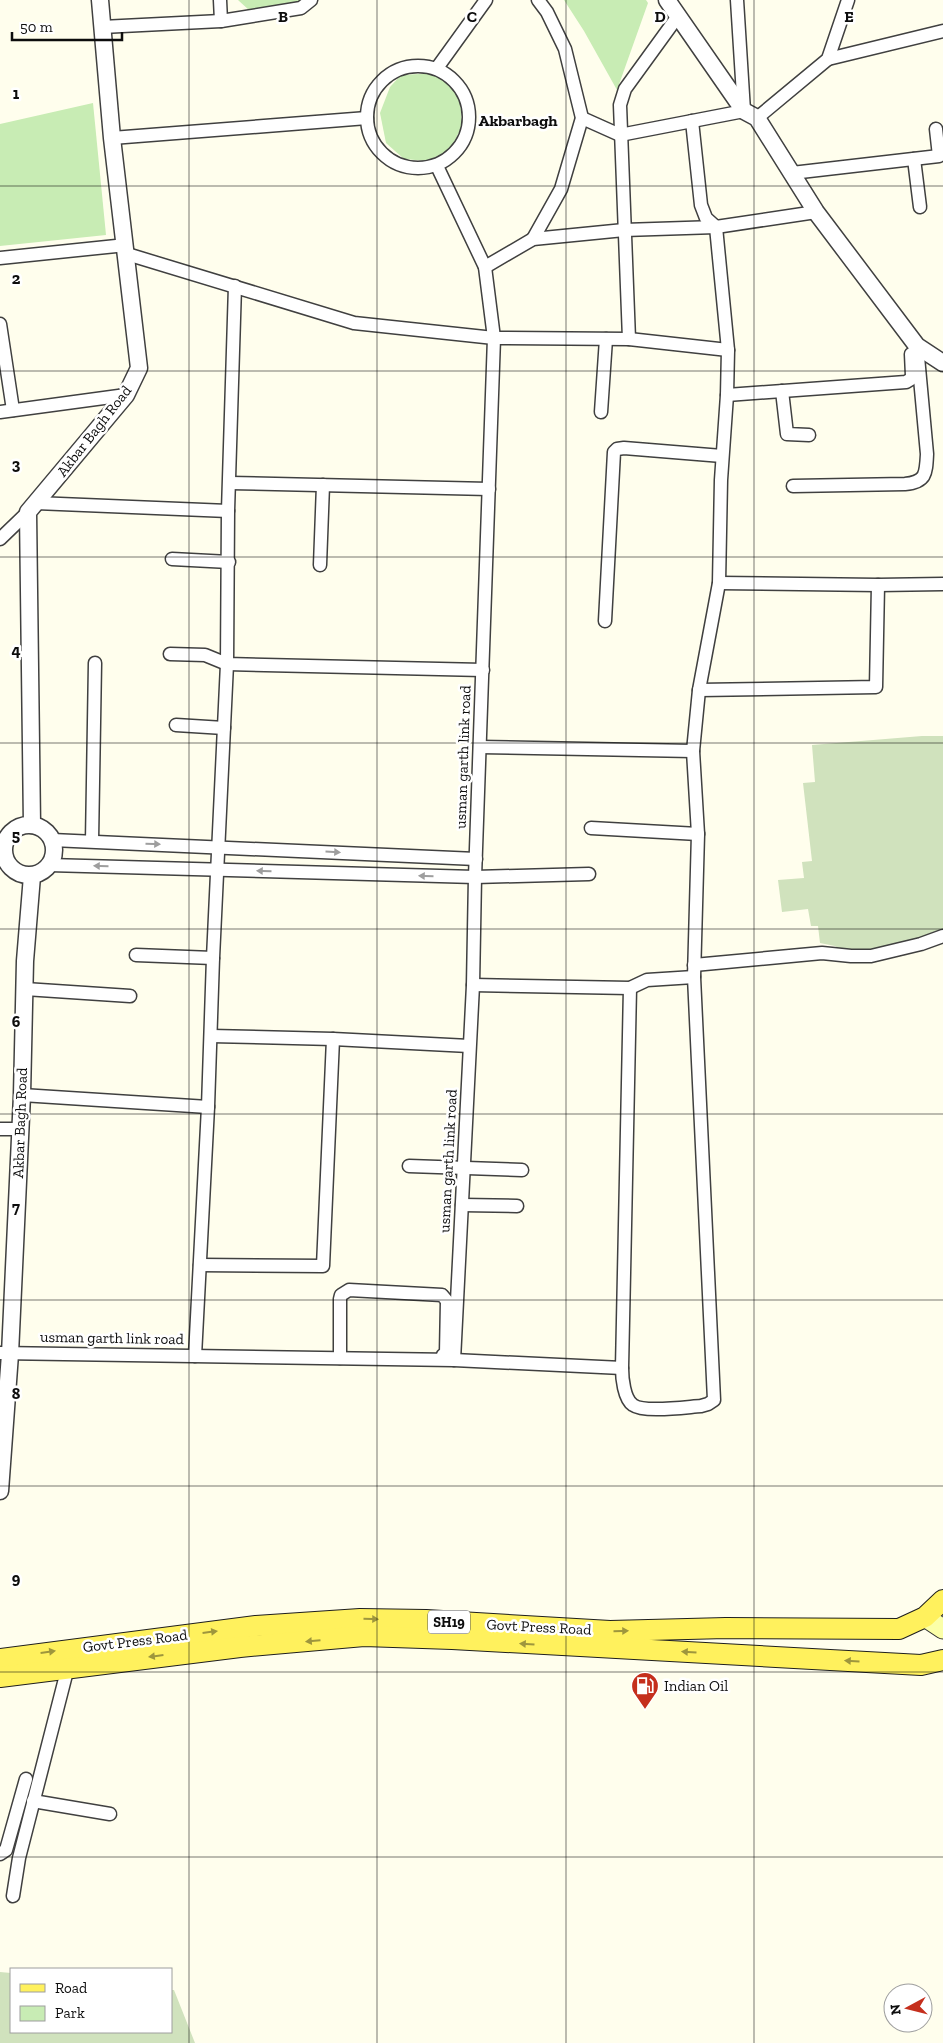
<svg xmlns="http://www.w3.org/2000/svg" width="943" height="2043" font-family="'Zilla Slab',serif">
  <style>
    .green { fill: #c8ecb4 }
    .cemetery { fill: #d0e2bd }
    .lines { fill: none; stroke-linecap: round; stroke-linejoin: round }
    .minor-casing { stroke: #404040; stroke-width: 15 }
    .tertiary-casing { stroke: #404040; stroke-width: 19 }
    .secondary-casing { stroke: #2f2f2f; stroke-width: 21 }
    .primary-casing { stroke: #1e1e1e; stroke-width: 22 }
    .minor { stroke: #fff; stroke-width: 12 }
    .tertiary { stroke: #fff; stroke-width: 16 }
    .secondary { stroke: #fbffa8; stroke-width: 19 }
    .primary { stroke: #fff15d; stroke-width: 20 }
    .oneway { fill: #9e9e9e }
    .oneway2 { fill: #9e963d }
    .grid { fill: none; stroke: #0d0d0d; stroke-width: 1; stroke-opacity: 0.55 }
    .labels { text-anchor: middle; stroke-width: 5; stroke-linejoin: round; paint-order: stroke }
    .shield { fill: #fff; stroke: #565656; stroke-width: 1 }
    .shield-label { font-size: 14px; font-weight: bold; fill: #0d0d0d }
    .street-label { font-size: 15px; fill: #0d0d0d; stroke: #fff }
    .poi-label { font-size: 15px; fill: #0d0d0d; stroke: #fff; text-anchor: start }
    .neighbourhood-label { font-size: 16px; font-weight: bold; fill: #0d0d0d; stroke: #fff }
    .grid-label { font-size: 16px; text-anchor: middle; font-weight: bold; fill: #0d0d0d; stroke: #fff; stroke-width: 5; stroke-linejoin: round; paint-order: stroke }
  </style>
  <rect width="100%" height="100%" fill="#fffeed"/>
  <g class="green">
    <polygon points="238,0 305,0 299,5 250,11"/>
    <polygon points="564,0 646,0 648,3 617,90 584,31"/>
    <polygon points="437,73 460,98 462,126 450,150 427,161 404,159 386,143 380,113 390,87 401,75"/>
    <polygon points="93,103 106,235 0,246 0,124"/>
  </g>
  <g class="cemetery">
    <polygon points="922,736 943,736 943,930 897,947 849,953 835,946 820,943 818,926 811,926 808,909 782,912 778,880 804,878 802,862 812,861 803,783 815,782 812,745"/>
    <polygon points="0,1972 11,1973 11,2032 171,2032 171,1990 174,1990 195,2043 0,2043"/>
  </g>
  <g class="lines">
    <defs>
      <g id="minor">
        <polyline points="220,0 221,21"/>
        <polyline points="102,27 221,21 301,8 311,0"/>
        <polyline points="828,59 943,31"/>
        <circle cx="418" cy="117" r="51"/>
        <polyline points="437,68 486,0"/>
        <polyline points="582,118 620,135 744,111 737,0"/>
        <polyline points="757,118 828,59 848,0"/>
        <polyline points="112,138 367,118"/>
        <polyline points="914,159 920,207"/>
        <polyline points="437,166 485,267 494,338 475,877 473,985 454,1360"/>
        <polyline points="792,173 939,156 936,129"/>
        <polyline points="533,239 561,189 582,118 565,49 547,12 538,0"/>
        <polyline points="127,254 354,323 494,338 629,339 728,350"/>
        <polyline points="0,258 126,245"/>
        <polyline points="485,267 533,239 624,230 716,227 816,212"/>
        <polyline points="0,324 13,410"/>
        <polyline points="629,339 620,105 625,89 678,16"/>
        <polyline points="782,391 787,434 809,435"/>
        <polyline points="727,395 906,382 911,379 912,376 911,354"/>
        <polyline points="0,412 126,395"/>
        <polyline points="601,412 606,339"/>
        <polyline points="230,483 489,489"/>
        <path d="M793 486 905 484C926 482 926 474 927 454L917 346"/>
        <polyline points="36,503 228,511"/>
        <polyline points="0,539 28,512"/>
        <polyline points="172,559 229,562"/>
        <polyline points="320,565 323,485"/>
        <polyline points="719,583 878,585 943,584"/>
        <polyline points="605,621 614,452 617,449 624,448 722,456"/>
        <polyline points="170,654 205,655 227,664 483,670"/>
        <polyline points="699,690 876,687 878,585"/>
        <polyline points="176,725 224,728"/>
        <polyline points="480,747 693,751"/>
        <polyline points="591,828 698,834"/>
        <polyline points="52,840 476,859"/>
        <polyline points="92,841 95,663"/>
        <polyline points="49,865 475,877 589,874"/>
        <polyline points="136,955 213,958"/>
        <polyline points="694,965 822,953 851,956 871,956 921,944 943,936"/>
        <polyline points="473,985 630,988 647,980 694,977"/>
        <polyline points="25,989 130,996"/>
        <polyline points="211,1036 333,1039 469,1046"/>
        <polyline points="22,1095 208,1107"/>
        <polyline points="0,1129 20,1129"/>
        <polyline points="409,1166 522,1170"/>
        <polyline points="462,1205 517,1206"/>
        <polyline points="200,1265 323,1266 333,1039"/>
        <polyline points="0,1353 454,1360 622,1368 630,988"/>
        <polyline points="195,1356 208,1107 213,958 227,664 228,511 235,286"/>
        <polyline points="340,1358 340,1299 341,1295 349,1290 442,1295 447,1301 446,1353 443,1355"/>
        <path d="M622 1368C622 1378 624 1399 633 1405 644 1413 686 1407 701 1406L708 1404 714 1400 694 977 698 834 693 751 699 690 719 583 721 480 727 395 728 350 716 227 706 218 701 205 692 121"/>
        <polyline points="33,1801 110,1814"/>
        <polyline points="0,1854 6,1850 26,1779"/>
        <polyline points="13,1896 19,1858 68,1667"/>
      </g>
      <g id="tertiary">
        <polyline points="667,0 744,111 757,118 816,212 917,346 943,363"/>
        <circle cx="29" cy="850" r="25"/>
        <polyline points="32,825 28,512 126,395 139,368 112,138 100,0"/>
        <polyline points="0,1491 10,1354 22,1095 25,961 32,876"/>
      </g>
      <polyline id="secondary" points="925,1617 943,1629"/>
      <g id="primary">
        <polyline points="0,1659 256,1626 360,1619 426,1620 610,1631 726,1628 899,1629 925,1617 943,1600"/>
        <polyline points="0,1677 240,1647 364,1636 452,1639 921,1665 943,1660"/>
      </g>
    </defs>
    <use href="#minor" class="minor-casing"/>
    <use href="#tertiary" class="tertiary-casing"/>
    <use href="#secondary" class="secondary-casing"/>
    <use href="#primary" class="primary-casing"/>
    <use href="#minor" class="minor"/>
    <use href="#tertiary" class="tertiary"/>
    <use href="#secondary" class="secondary"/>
    <use href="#primary" class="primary"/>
  </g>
  <defs><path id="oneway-solid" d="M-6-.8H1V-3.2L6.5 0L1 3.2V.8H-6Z" transform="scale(1.25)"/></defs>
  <g class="oneway">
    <use href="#oneway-solid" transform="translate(153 844) rotate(2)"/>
    <use href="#oneway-solid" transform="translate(333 852) rotate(3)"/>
    <use href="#oneway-solid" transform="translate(101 866) rotate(-179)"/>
    <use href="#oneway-solid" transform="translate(264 871) rotate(-178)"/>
    <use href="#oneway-solid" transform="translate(426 876) rotate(-178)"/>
  </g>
  <g class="oneway2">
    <use href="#oneway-solid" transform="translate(371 1619) rotate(1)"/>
    <use href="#oneway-solid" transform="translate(621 1631) rotate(-1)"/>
    <use href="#oneway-solid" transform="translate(210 1632) rotate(-7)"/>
    <use href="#oneway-solid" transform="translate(313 1641) rotate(175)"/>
    <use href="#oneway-solid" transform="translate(527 1644) rotate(-176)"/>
    <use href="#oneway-solid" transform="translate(48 1652) rotate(-8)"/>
    <use href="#oneway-solid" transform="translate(689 1652) rotate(-177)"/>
    <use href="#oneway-solid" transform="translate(156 1656) rotate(173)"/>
    <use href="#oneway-solid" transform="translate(852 1661) rotate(-177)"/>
  </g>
  <path class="grid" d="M189 0V2043M377 0V2043M566 0V2043M754 0V2043M0 186H943M0 371H943M0 557H943M0 743H943M0 929H943M0 1114H943M0 1300H943M0 1486H943M0 1672H943M0 1857H943"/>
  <defs>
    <symbol id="fuel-pin" viewBox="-11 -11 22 30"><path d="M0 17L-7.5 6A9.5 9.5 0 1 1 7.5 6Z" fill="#c52f1d" stroke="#fff"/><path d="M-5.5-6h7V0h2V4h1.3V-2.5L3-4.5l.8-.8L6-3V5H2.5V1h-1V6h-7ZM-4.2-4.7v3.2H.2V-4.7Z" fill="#fff"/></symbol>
  </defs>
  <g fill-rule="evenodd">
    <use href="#fuel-pin" x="629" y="1670" width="32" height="43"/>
  </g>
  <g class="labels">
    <rect class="shield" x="428" y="1610.5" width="42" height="23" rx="4"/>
    <g class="shield-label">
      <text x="449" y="1627">SH19</text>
    </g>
    <g class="street-label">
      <text transform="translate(94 431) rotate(-52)" y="5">Akbar Bagh Road</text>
      <text transform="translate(463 757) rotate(-88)" y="5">usman garth link road</text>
      <text transform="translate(20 1123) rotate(-88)" y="5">Akbar Bagh Road</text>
      <text transform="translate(448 1161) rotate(-87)" y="5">usman garth link road</text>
      <text transform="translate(112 1338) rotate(1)" y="5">usman garth link road</text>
      <text transform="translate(539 1627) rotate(3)" y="5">Govt Press Road</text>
      <text transform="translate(135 1641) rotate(-7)" y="5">Govt Press Road</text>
    </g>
    <g class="poi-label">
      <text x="664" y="1691">Indian Oil</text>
    </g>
    <g class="neighbourhood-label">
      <text x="518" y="126">Akbarbagh</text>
    </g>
  </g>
  <g class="grid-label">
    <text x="283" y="22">B</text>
    <text x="472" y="22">C</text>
    <text x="660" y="22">D</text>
    <text x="849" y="22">E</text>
    <text x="16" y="99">1</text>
    <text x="16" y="284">2</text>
    <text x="16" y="470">3</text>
    <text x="16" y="656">4</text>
    <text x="16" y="841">5</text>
    <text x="16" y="1027">6</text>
    <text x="16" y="1213">7</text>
    <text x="16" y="1399">8</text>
    <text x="16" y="1584">9</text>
  </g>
  <rect x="10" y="1968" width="162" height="65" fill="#ffffff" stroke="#9e9e9e"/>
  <rect x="20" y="1984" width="25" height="8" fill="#fff15d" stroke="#9e9e9e"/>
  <text x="55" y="1993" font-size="15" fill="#0d0d0d">Road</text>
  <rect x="20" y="2006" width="25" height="15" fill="#c8ecb4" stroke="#9e9e9e"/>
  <text x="55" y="2018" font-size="15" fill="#0d0d0d">Park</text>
  <g transform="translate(908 2008) rotate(263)"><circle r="24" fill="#ffffff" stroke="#9e9e9e"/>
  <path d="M0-4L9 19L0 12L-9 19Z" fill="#c52f1d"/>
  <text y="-8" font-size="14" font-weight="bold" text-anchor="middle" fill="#0d0d0d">N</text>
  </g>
  <path d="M12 32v8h110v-8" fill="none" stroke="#0d0d0d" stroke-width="2.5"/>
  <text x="20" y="32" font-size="15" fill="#0d0d0d" stroke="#ffffff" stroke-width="4" paint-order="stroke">50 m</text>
</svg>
